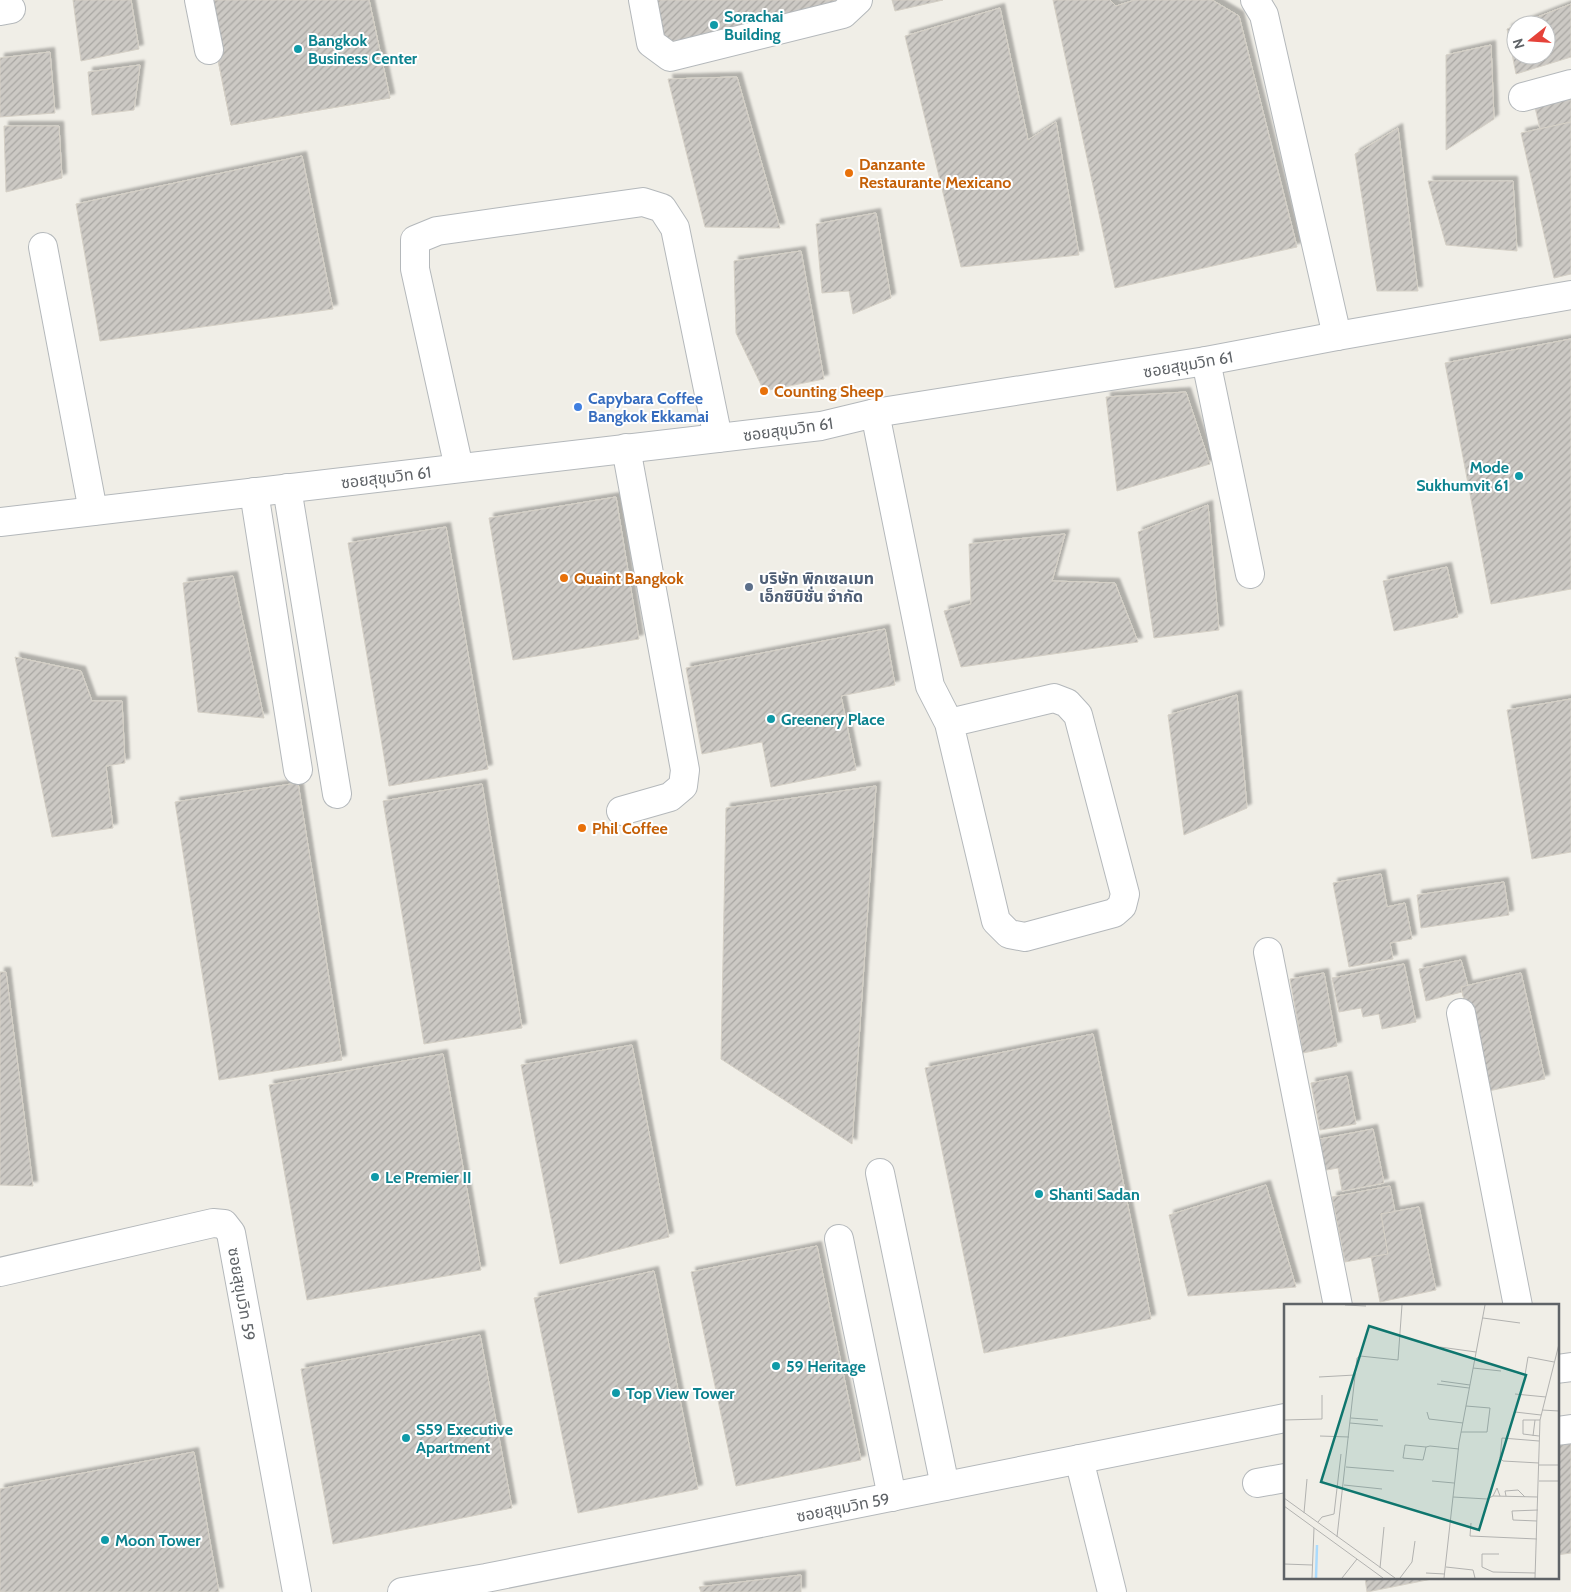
<svg xmlns="http://www.w3.org/2000/svg" width="1571" height="1592" font-family="Cabin,'Noto Sans Thai',sans-serif">
  <style>
    .building { fill: url(#building-hatch); stroke: #d5d0c6; filter: url(#shadow) }
    .lines { fill: none; stroke-linecap: round; stroke-linejoin: round }
    .minor-casing { stroke: #b4b8bb; stroke-width: 30 }
    .minor { stroke: #fff; stroke-width: 28 }
    .culture-dot { fill: #0f9aa8; stroke: #fff; stroke-width: 2 }
    .food-dot { fill: #e8710a; stroke: #fff; stroke-width: 2 }
    .shop-dot { fill: #3f7fe0; stroke: #fff; stroke-width: 2 }
    .service-dot { fill: #5c6f8a; stroke: #fff; stroke-width: 2 }
    .labels { text-anchor: middle; stroke-width: 4; stroke-linejoin: round; paint-order: stroke }
    .culture-label { font-size: 16px; font-weight: bold; fill: #0d838f; stroke: #fff; text-anchor: start }
    .food-label { font-size: 16px; font-weight: bold; fill: #c56008; stroke: #fff; text-anchor: start }
    .street-label { font-size: 16px; fill: #5f6367; stroke: #fff }
    .shop-label { font-size: 16px; font-weight: bold; fill: #366cbe; stroke: #fff; text-anchor: start }
    .service-label { font-size: 16px; font-weight: bold; fill: #4e5e75; stroke: #fff; text-anchor: start }
    .inset-river { fill: none; stroke: #abdbfd; stroke-width: 2.5 }
    .inset-road { fill: none; stroke: #b2b2b0; stroke-width: 1 }
    .view { fill: #0f766e; fill-opacity: 0.15; stroke: #0f766e; stroke-width: 2.5 }
    .inset-edge { fill: none; stroke: #5f6367; stroke-width: 2.5 }
  </style>
  <defs>
    <pattern id="building-hatch" width="6" height="6" patternUnits="userSpaceOnUse" patternTransform="scale(1.25)"><rect width="6" height="6" fill="#ccc9c4"/><path d="M-1 1l2-2M0 6l6-6M5 7l2-2" fill="none" stroke="#a9a7a3"/></pattern>
    <filter id="shadow"><feDropShadow dx="4.5" dy="-4.5" stdDeviation="1" flood-color="#0004"/></filter>
  </defs>
  <rect width="100%" height="100%" fill="#f0eee7"/>
  <g class="building">
    <polygon points="73,0 131,0 139,49 81,61"/>
    <polygon points="206,0 369,0 390,98 231,125"/>
    <polygon points="206,0 369,0 390,98 231,125"/>
    <polygon points="649,0 848,0 671,51 658,41"/>
    <polygon points="892,0 943,0 895,11"/>
    <polygon points="1053,0 1110,0 1116,6 1135,0 1212,0 1239,16 1297,247 1115,288"/>
    <polygon points="1571,4 1571,57 1516,74 1507,29 1516,25 1516,55 1546,55 1546,25 1517,25"/>
    <polygon points="1000,8 1028,140 1056,122 1079,255 961,267 905,36"/>
    <polygon points="1491,45 1494,119 1446,150 1446,55"/>
    <polygon points="50,52 55,113 0,117 0,58"/>
    <polygon points="140,65 134,110 92,115 88,72"/>
    <polygon points="737,77 780,228 705,227 668,79"/>
    <polygon points="1571,95 1571,122 1540,129 1534,103"/>
    <polygon points="1571,122 1571,274 1554,278 1521,133"/>
    <polygon points="4,126 59,126 62,178 6,192"/>
    <polygon points="1398,128 1418,291 1377,291 1355,154"/>
    <polygon points="302,156 333,309 100,341 76,204"/>
    <polygon points="1428,181 1513,181 1517,251 1446,245"/>
    <polygon points="876,213 891,298 853,314 849,291 822,293 816,224"/>
    <polygon points="801,251 824,379 764,391 736,333 734,261"/>
    <polygon points="1571,339 1571,589 1491,604 1445,363"/>
    <polygon points="1186,392 1210,464 1117,491 1106,397"/>
    <polygon points="616,497 639,639 513,660 489,518"/>
    <polygon points="1208,505 1219,630 1154,638 1138,532"/>
    <polygon points="446,527 488,769 389,786 348,543"/>
    <polygon points="1065,534 1052,581 1115,583 1138,642 961,667 944,611 971,604 969,544"/>
    <polygon points="1447,567 1458,617 1394,631 1383,581"/>
    <polygon points="233,576 264,718 198,712 183,583"/>
    <polygon points="885,629 895,685 841,696 856,770 771,787 762,742 702,754 686,668"/>
    <polygon points="15,657 81,671 92,701 122,701 125,763 106,766 113,828 52,837"/>
    <polygon points="1237,695 1247,808 1184,835 1168,715"/>
    <polygon points="1571,699 1571,852 1532,859 1507,710"/>
    <polygon points="298,783 342,1060 219,1080 175,802"/>
    <polygon points="482,784 522,1028 424,1044 383,801"/>
    <polygon points="876,786 852,1144 721,1059 726,808"/>
    <polygon points="1381,874 1387,907 1405,903 1412,939 1390,943 1393,959 1349,967 1333,883"/>
    <polygon points="1504,882 1509,915 1421,928 1417,895"/>
    <polygon points="1461,960 1468,986 1461,987 1462,992 1426,1001 1419,969"/>
    <polygon points="1404,964 1416,1022 1382,1029 1379,1014 1363,1017 1361,1008 1339,1012 1332,978"/>
    <polygon points="0,972 6,972 33,1186 0,1185"/>
    <polygon points="1324,973 1337,1046 1303,1053 1290,979"/>
    <polygon points="1521,973 1545,1079 1484,1092 1461,987"/>
    <polygon points="1093,1034 1151,1319 984,1353 925,1068"/>
    <polygon points="632,1045 669,1237 560,1264 521,1065"/>
    <polygon points="443,1054 481,1270 307,1300 269,1085"/>
    <polygon points="1347,1076 1356,1124 1320,1130 1311,1083"/>
    <polygon points="1373,1129 1384,1183 1342,1191 1338,1168 1321,1171 1315,1140"/>
    <polygon points="1266,1185 1296,1287 1188,1296 1169,1215"/>
    <polygon points="1390,1186 1395,1212 1381,1214 1388,1254 1345,1262 1332,1197"/>
    <polygon points="1419,1207 1436,1290 1380,1302 1371,1257 1388,1254 1381,1214"/>
    <polygon points="817,1246 861,1460 736,1486 691,1272"/>
    <polygon points="654,1271 698,1489 578,1513 534,1298"/>
    <polygon points="480,1335 512,1508 333,1544 301,1369"/>
    <polygon points="1571,1438 1571,1553 1557,1555 1557,1440"/>
    <polygon points="194,1452 219,1592 0,1592 0,1489"/>
    <polygon points="801,1575 801,1592 701,1592 699,1587"/>
    <polygon points="1365,1578 1437,1578 1367,1592"/>
  </g>
  <g class="lines">
    <defs>
      <g id="minor">
        <polyline points="199,0 209,50"/>
        <polyline points="643,0 651,43 670,57 843,14 858,0"/>
        <polyline points="1255,0 1264,15 1337,336"/>
        <polyline points="0,11 11,9"/>
        <polyline points="1523,97 1571,84"/>
        <polyline points="43,247 93,511"/>
        <polyline points="1206,361 1250,574"/>
        <polyline points="875,413 930,686 949,723 1054,698 1067,703 1078,715 1125,894 1122,906 1114,913 1025,937 1009,934 996,921 949,723"/>
        <polyline points="459,468 415,269 415,240 437,231 643,202 662,208 675,228 718,438"/>
        <polyline points="287,488 337,794"/>
        <polyline points="254,492 298,770"/>
        <polyline points="0,522 821,426 875,413 1206,361 1337,336 1571,295"/>
        <polyline points="621,811 670,797 683,786 685,770 626,448"/>
        <polyline points="1268,952 1338,1306"/>
        <polyline points="1461,1013 1518,1306"/>
        <polyline points="880,1173 945,1486"/>
        <polyline points="839,1239 892,1497"/>
        <polyline points="0,1272 213,1223 224,1224 231,1233 297,1592"/>
        <polyline points="1557,1369 1571,1367"/>
        <polyline points="1557,1431 1571,1429"/>
        <polyline points="1079,1459 1112,1592"/>
        <polyline points="1257,1483 1285,1478"/>
        <polyline points="402,1592 486,1578 1285,1418"/>
      </g>
    </defs>
    <use href="#minor" class="minor-casing"/>
    <use href="#minor" class="minor"/>
  </g>
  <g class="culture-dot">
    <circle cx="714" cy="25" r="5"/>
    <circle cx="298" cy="49" r="5"/>
    <circle cx="1519" cy="476" r="5"/>
    <circle cx="771" cy="719" r="5"/>
    <circle cx="375" cy="1177" r="5"/>
    <circle cx="1039" cy="1194" r="5"/>
    <circle cx="776" cy="1366" r="5"/>
    <circle cx="616" cy="1393" r="5"/>
    <circle cx="406" cy="1438" r="5"/>
    <circle cx="105" cy="1540" r="5"/>
  </g>
  <g class="food-dot">
    <circle cx="849" cy="173" r="5"/>
    <circle cx="764" cy="391" r="5"/>
    <circle cx="564" cy="578" r="5"/>
    <circle cx="582" cy="828" r="5"/>
  </g>
  <circle class="shop-dot" cx="578" cy="407" r="5"/>
  <circle class="service-dot" cx="749" cy="587" r="5"/>
  <g class="labels">
    <g class="culture-label">
      <text x="724" y="22">Sorachai<tspan x="724" dy="18">Building</tspan></text>
      <text x="308" y="46">Bangkok<tspan x="308" dy="18">Business Center</tspan></text>
      <text x="1509" y="473" text-anchor="end">Mode<tspan x="1509" dy="18">Sukhumvit 61</tspan></text>
      <text x="781" y="725">Greenery Place</text>
      <text x="385" y="1183">Le Premier II</text>
      <text x="1049" y="1200">Shanti Sadan</text>
      <text x="786" y="1372">59 Heritage</text>
      <text x="626" y="1399">Top View Tower</text>
      <text x="416" y="1435">S59 Executive<tspan x="416" dy="18">Apartment</tspan></text>
      <text x="115" y="1546">Moon Tower</text>
    </g>
    <g class="food-label">
      <text x="859" y="170">Danzante<tspan x="859" dy="18">Restaurante Mexicano</tspan></text>
      <text x="774" y="397">Counting Sheep</text>
      <text x="574" y="584">Quaint Bangkok</text>
      <text x="592" y="834">Phil Coffee</text>
    </g>
    <g class="street-label">
      <text transform="translate(1188 364) rotate(-10)" y="6">ซอยสุขุมวิท 61</text>
      <text transform="translate(788 429) rotate(-8)" y="6">ซอยสุขุมวิท 61</text>
      <text transform="translate(386 477) rotate(-7)" y="6">ซอยสุขุมวิท 61</text>
      <text transform="translate(242 1294) rotate(80)" y="6">ซอยสุขุมวิท 59</text>
      <text transform="translate(843 1507) rotate(-11)" y="6">ซอยสุขุมวิท 59</text>
    </g>
    <g class="shop-label">
      <text x="588" y="404">Capybara Coffee<tspan x="588" dy="18">Bangkok Ekkamai</tspan></text>
    </g>
    <g class="service-label">
      <text x="759" y="584">บริษัท พิกเซลเมท<tspan x="759" dy="18">เอ็กซิบิชั่น จำกัด</tspan></text>
    </g>
  </g>
  <g transform="translate(1284 1304)">
    <rect width="275" height="275" fill="#f0eee7"/>
    <path class="inset-river" d="M32 274 33 241"/>
    <path class="inset-road" d="M61 1 82 2M199 14 236 19M156 43 192 48M189 64 217 67M241 71 244 53 270 58M35 73 71 71M157 77 186 81M153 80 185 84M231 90 262 93M258 106 275 107M143 108 145 115 179 119M231 108 257 111M67 114 94 116M0 116 38 115V91M66 119 99 122M177 128H203L206 104 182 102M36 132 65 133M249 132 251 116M255 132 239 130V116H256M142 143 121 141 119 154 139 156 142 143 146 142 175 145M255 159 219 157 216 154 218 134 255 137M255 161H275M62 163 110 167M148 177 170 179M255 177H275M60 181 98 185M209 192 213 184 216 192M222 192 221 187 234 186 241 193M169 193 203 195 209 192 254 193M0 194 111 274M0 202 99 274M20 209 23 175M253 217 229 216 228 207 254 206M34 218 38 213 50 210 57 150M187 219 186 232 253 235M53 233 73 54 76 52 114 56 118 1M215 250H198V263L209 268 251 269M0 260 28 261M162 263 189 266 191 274M96 264 100 223M142 269 161 270M28 274 30 224M58 274 73 255M116 274 128 258 131 237M160 274 175 139 201 1M251 274 256 116 275 40"/>
    <path class="view" d="M85 22 242 71 195 226 37 178Z"/>
    <rect width="275" height="275" class="inset-edge"/>
  </g>
  <g transform="translate(1531 40) rotate(253)"><circle r="24" fill="#ffffff" stroke="#bfc1c2"/>
  <path d="M0-4L9 19L0 12L-9 19Z" fill="#e54239"/>
  <text y="-8" font-size="14" font-weight="bold" text-anchor="middle" fill="#5f6367">N</text>
  </g>
</svg>
